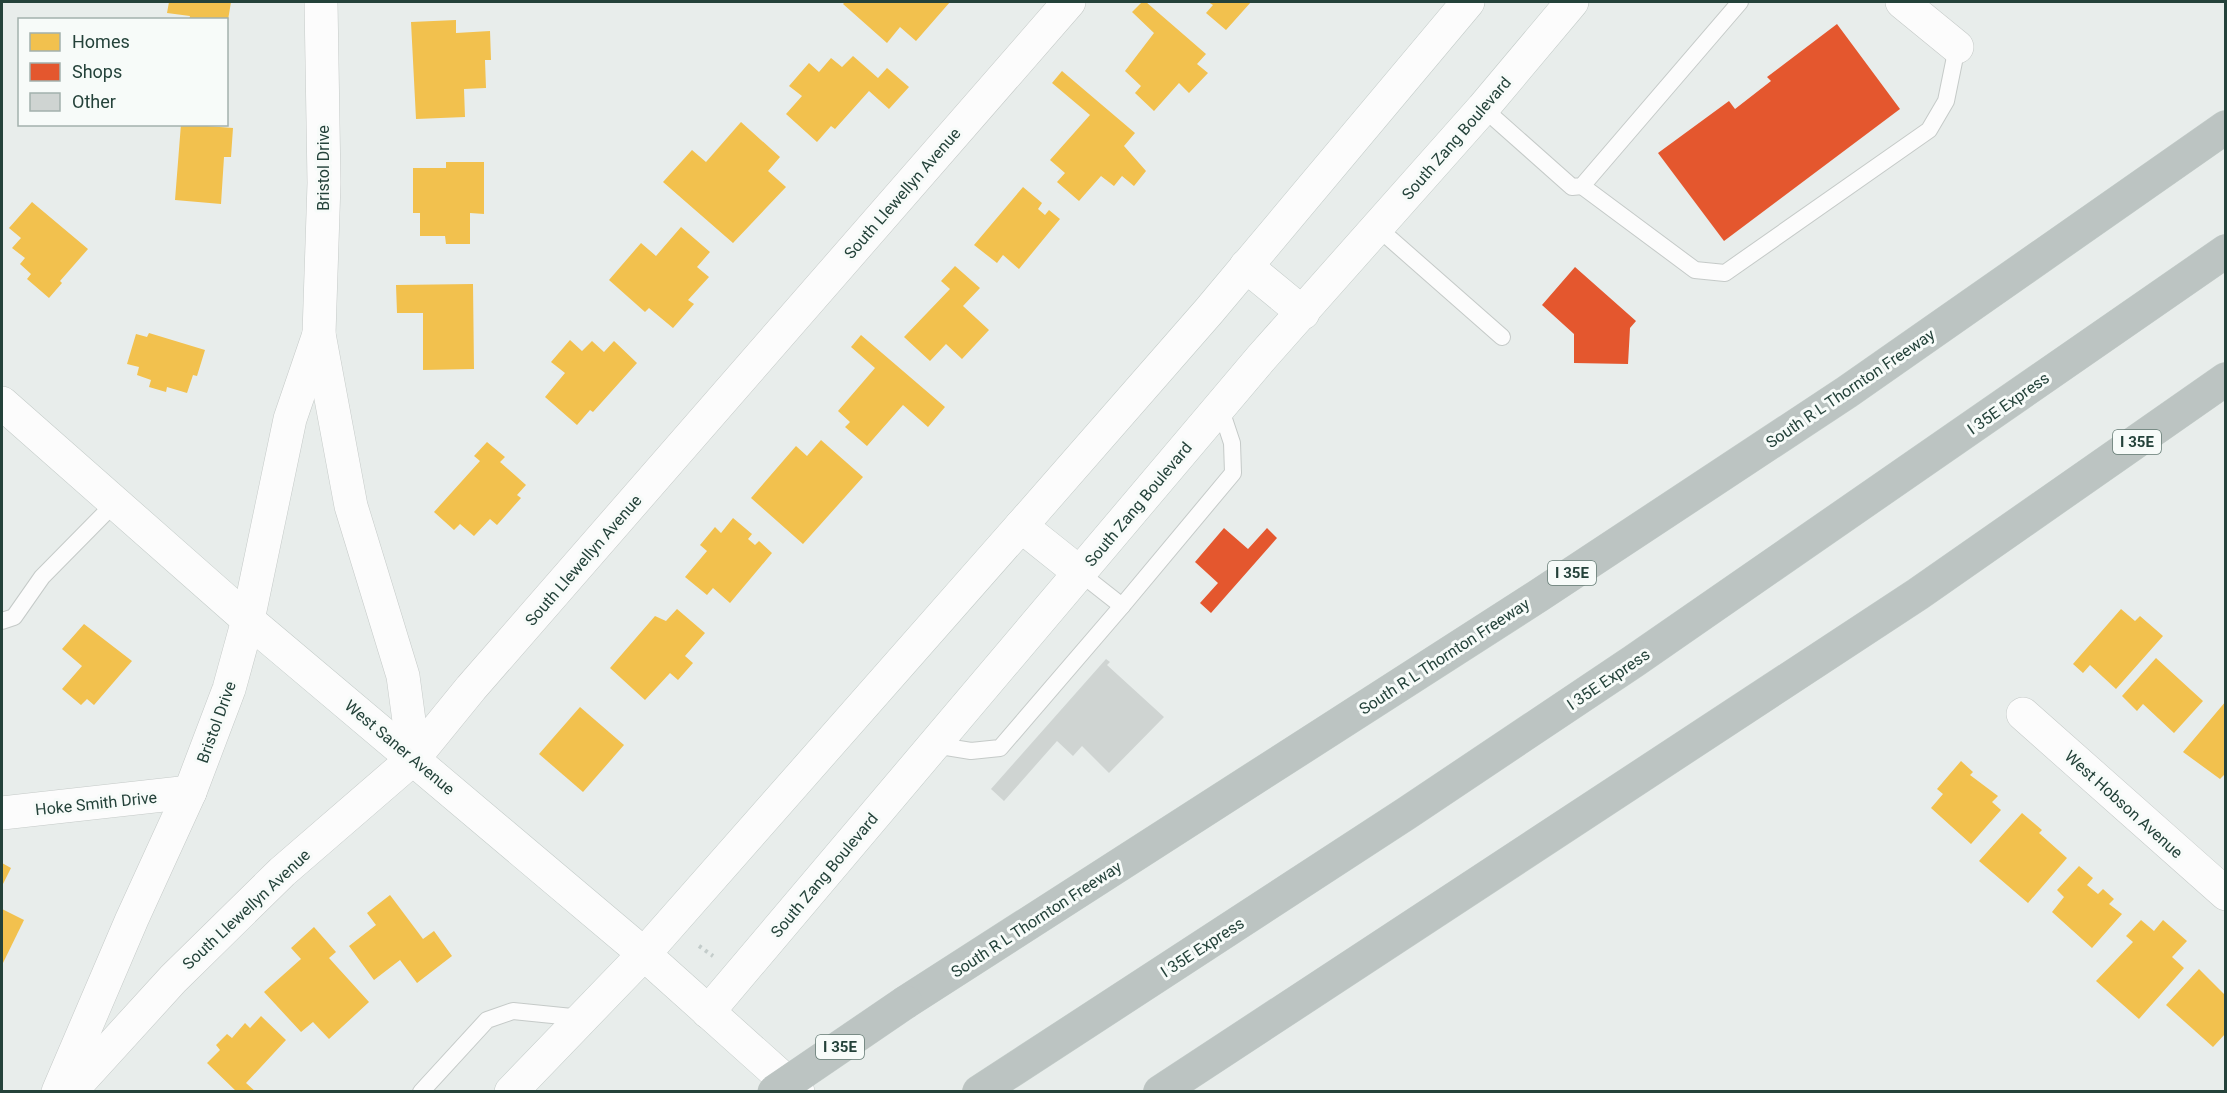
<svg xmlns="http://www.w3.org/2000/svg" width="2227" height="1093" font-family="Roboto,sans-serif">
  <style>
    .homes { fill: #f2c14e }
    .shops { fill: #e4572e }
    .building { fill: #cfd4d2 }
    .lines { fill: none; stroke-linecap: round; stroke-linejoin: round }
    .lane-casing { stroke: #c5cac8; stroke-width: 18 }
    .street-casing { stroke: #c5cac8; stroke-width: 34 }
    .secondary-casing { stroke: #c3cbc8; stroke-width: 34 }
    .highway-casing { stroke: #c3ccc9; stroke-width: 34 }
    .path { stroke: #c3ccca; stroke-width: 4; stroke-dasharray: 3 4.5; stroke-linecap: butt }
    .lane { stroke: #fcfcfc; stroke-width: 16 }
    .street { stroke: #fcfcfc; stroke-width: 33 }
    .secondary { stroke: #fcfcfc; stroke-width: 33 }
    .highway { stroke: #bcc4c2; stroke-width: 33 }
    .highway-bridge-casing { stroke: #c3ccc9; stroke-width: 34; stroke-linecap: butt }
    .highway-bridge { stroke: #bcc4c2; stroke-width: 33 }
    .labels { text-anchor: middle; stroke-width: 6; stroke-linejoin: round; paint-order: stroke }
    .shield { fill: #f7fbf9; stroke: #637a73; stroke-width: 1.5 }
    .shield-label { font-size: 15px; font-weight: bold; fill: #24423a }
    .street-label { font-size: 16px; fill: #24423a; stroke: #f7fbf9 }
  </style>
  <rect width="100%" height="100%" fill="#e8edeb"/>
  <g class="homes">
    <polygon points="169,2 231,2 228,20 189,20 190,16 167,13"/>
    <polygon points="845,2 950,2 916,41 900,27 887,43 843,4"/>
    <polygon points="1142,2 1146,2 1206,54 1197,64 1208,73 1189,93 1179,83 1154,111 1135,93 1141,86 1125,71 1154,33 1132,12"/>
    <polygon points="1208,2 1251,2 1226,30 1206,13 1213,5"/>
    <polygon points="456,20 456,33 490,31 491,60 485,60 486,88 464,89 465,117 416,119 411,22"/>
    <polygon points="853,56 878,78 887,68 909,87 889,109 869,91 835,129 831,126 817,142 786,114 802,96 789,86 809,63 819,72 831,58 842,67"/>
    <polygon points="1062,71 1135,133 1124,146 1146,171 1134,186 1122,176 1114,186 1101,176 1079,201 1057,182 1065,173 1050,160 1090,115 1052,83"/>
    <polygon points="741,122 780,157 768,171 786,187 733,243 663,182 692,150 706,162"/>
    <polygon points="181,124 233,128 231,157 224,157 221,204 175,200"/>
    <polygon points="446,162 484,162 484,214 470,213 470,244 446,244 445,236 420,236 420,213 413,213 413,168 446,168"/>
    <polygon points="1023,187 1042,203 1038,209 1045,215 1049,210 1060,219 1019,269 1003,255 997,263 974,245"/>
    <polygon points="32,202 88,249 60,281 62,283 49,298 27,279 31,274 20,264 25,258 12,248 21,238 9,228"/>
    <polygon points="681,227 710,252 697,267 709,277 688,300 694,304 673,328 649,308 645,312 609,280 641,243 656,256"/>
    <polygon points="955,266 980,288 963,306 989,330 962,359 946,344 930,361 904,337 950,289 941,281"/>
    <polygon points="473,284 474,369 423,370 423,313 397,313 396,285"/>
    <polygon points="149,333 205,350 197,376 193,375 187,393 167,387 166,392 149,387 151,380 137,375 139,367 127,364 136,334 147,337"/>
    <polygon points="861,335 945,407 928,427 903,405 867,446 845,427 850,422 838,411 875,368 851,347"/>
    <polygon points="570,340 582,351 592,341 604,352 614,341 637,363 593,412 590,410 577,425 545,397 565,373 551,362"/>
    <polygon points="821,440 863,477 803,544 751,498 796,446 807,456"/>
    <polygon points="487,442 505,457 500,462 526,485 517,495 521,498 497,525 490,519 474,536 460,524 454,530 434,512 480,461 474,456"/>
    <polygon points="733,518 752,534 748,539 755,545 759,541 772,553 730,603 713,588 707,595 685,577 707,551 700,545 715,527 721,533"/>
    <polygon points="677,609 705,633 685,656 693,663 678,680 670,673 645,700 610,668 655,616 666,621"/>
    <polygon points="2121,609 2135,621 2140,616 2163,636 2116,689 2090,665 2083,673 2073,664"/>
    <polygon points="84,624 132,661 94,705 87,699 81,705 62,689 82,666 62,649"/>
    <polygon points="2156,658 2203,701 2174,733 2143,704 2137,711 2122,696"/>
    <polygon points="2226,701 2226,777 2224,775 2220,779 2183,752"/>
    <polygon points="580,707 624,745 583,792 539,754"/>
    <polygon points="1961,761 1973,772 1970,775 1998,796 1992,802 2001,810 1971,844 1931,808 1943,794 1937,789"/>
    <polygon points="2022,813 2042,830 2039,833 2067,858 2028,903 1979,861"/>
    <polygon points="2,863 11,868 2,886"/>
    <polygon points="2079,866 2093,878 2087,885 2098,894 2103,889 2114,899 2109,904 2122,914 2092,948 2052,912 2064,897 2057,890"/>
    <polygon points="390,895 423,939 434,931 452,956 417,983 400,960 374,980 349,946 376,925 367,913"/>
    <polygon points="2,909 24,920 2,965"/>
    <polygon points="2141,920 2154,931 2163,920 2187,941 2172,957 2184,968 2139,1019 2096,981 2133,942 2126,936"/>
    <polygon points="314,927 336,952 329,958 369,1002 329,1039 313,1022 301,1032 264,992 301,959 291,948"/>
    <polygon points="2199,969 2226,996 2226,1033 2213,1047 2166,1005"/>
    <polygon points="261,1016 286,1040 246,1083 256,1092 237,1092 207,1063 220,1050 216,1045 227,1034 232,1038 245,1023 250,1028"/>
  </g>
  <g class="shops">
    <polygon points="1837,24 1900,109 1724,241 1658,153 1729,101 1735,109 1771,81 1767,77"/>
    <polygon points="1575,267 1636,321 1630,328 1628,364 1574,363 1574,334 1542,305"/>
    <polygon points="1224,528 1248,549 1267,528 1277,538 1211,613 1200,603 1218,583 1195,562"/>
  </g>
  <polygon class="building" points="1106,659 1110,662 1107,665 1164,717 1109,773 1082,746 1073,756 1057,741 1004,801 991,789"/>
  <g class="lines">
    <defs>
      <g id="lane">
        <polyline points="1483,108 1572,187 1582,186 1740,2"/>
        <polyline points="1582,186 1695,270 1725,273 1929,130 1946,101 1957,47"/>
        <polyline points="1378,228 1502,337"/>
        <polyline points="1080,573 1122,606"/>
        <polyline points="2,621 14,617 42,577 115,503"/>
        <polyline points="934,745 971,751 1000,748 1122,606 1233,473 1232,443 1220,407"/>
        <polyline points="421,1092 487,1020 513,1011 582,1018"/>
      </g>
      <g id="street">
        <polyline points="321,2 324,183 319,334 351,506 403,676 414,758"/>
        <polyline points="1902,2 1957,47"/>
        <polyline points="2023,714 2226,894"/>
        <polyline points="2,813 190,792"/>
        <polyline points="58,1092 132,919 190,792 229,689 248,620 290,419 319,334"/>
        <polyline points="70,1092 173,979 282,872 414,758 471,688 1069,2"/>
      </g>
      <g id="secondary">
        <polyline points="1246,266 1303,313"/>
        <polyline points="2,403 248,620 644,954 798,1092"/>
        <polyline points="1021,526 1080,573"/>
        <polyline points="708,1012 1262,357 1483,108 1572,2"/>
        <polyline points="511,1092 644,954 1021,526 1209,311 1468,2"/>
      </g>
      <g id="highway">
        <polyline points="906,1002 1538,596 1847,392 2226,127"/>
        <polyline points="979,1092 1407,813 1634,661 2226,251"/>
        <polyline points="1160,1092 1918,594 2226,379"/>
      </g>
    </defs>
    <use href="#lane" class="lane-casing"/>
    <use href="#street" class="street-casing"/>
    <use href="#secondary" class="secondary-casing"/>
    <use href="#highway" class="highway-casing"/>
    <polyline class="path" points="699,946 713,956"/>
    <use href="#lane" class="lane"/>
    <use href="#street" class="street"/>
    <use href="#secondary" class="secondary"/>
    <use href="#highway" class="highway"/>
    <defs>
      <polyline id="highway-bridge" points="774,1092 906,1002"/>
    </defs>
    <use href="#highway-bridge" class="highway-bridge-casing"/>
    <use href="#highway-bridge" class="highway-bridge"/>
  </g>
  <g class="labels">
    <g class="shield">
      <rect x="2113" y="430" width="48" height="24" rx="4.5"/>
      <rect x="1548" y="561" width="48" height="24" rx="4.5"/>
      <rect x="816" y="1035" width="48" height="24" rx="4.5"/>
    </g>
    <g class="shield-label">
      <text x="2137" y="447">I 35E</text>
      <text x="1572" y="578">I 35E</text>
      <text x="840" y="1052">I 35E</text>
    </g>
    <g class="street-label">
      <text transform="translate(1456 138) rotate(-49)" y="6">South Zang Boulevard</text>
      <text transform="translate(323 168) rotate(-90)" y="6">Bristol Drive</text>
      <text transform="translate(902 193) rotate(-49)" y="6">South Llewellyn Avenue</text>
      <text transform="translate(1850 388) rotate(-34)" y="6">South R L Thornton Freeway</text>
      <text transform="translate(2008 403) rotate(-35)" y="6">I 35E Express</text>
      <text transform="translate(1138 504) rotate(-50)" y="6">South Zang Boulevard</text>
      <text transform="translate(583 560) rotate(-49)" y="6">South Llewellyn Avenue</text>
      <text transform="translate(1444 656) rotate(-33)" y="6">South R L Thornton Freeway</text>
      <text transform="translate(1608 679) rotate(-34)" y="6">I 35E Express</text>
      <text transform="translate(216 722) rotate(-70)" y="6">Bristol Drive</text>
      <text transform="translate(400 747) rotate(40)" y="6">West Saner Avenue</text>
      <text transform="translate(96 803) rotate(-6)" y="6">Hoke Smith Drive</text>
      <text transform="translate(2124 804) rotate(42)" y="6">West Hobson Avenue</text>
      <text transform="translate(824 875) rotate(-50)" y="6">South Zang Boulevard</text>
      <text transform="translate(246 909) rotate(-43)" y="6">South Llewellyn Avenue</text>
      <text transform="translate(1036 919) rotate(-33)" y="6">South R L Thornton Freeway</text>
      <text transform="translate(1202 947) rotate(-33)" y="6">I 35E Express</text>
    </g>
  </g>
  <rect width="2227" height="1093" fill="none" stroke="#24423a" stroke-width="6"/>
  <rect x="18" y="18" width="210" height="108" fill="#f7fbf9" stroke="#a3b1ad" stroke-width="1.5"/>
  <rect x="30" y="33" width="30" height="18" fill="#f2c14e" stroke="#a3b1ad" stroke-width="1.5"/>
  <text x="72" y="48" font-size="18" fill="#24423a">Homes</text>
  <rect x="30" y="63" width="30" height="18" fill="#e4572e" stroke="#a3b1ad" stroke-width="1.5"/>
  <text x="72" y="78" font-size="18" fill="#24423a">Shops</text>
  <rect x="30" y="93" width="30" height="18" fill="#cfd4d2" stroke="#a3b1ad" stroke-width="1.5"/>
  <text x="72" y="108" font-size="18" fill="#24423a">Other</text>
</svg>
